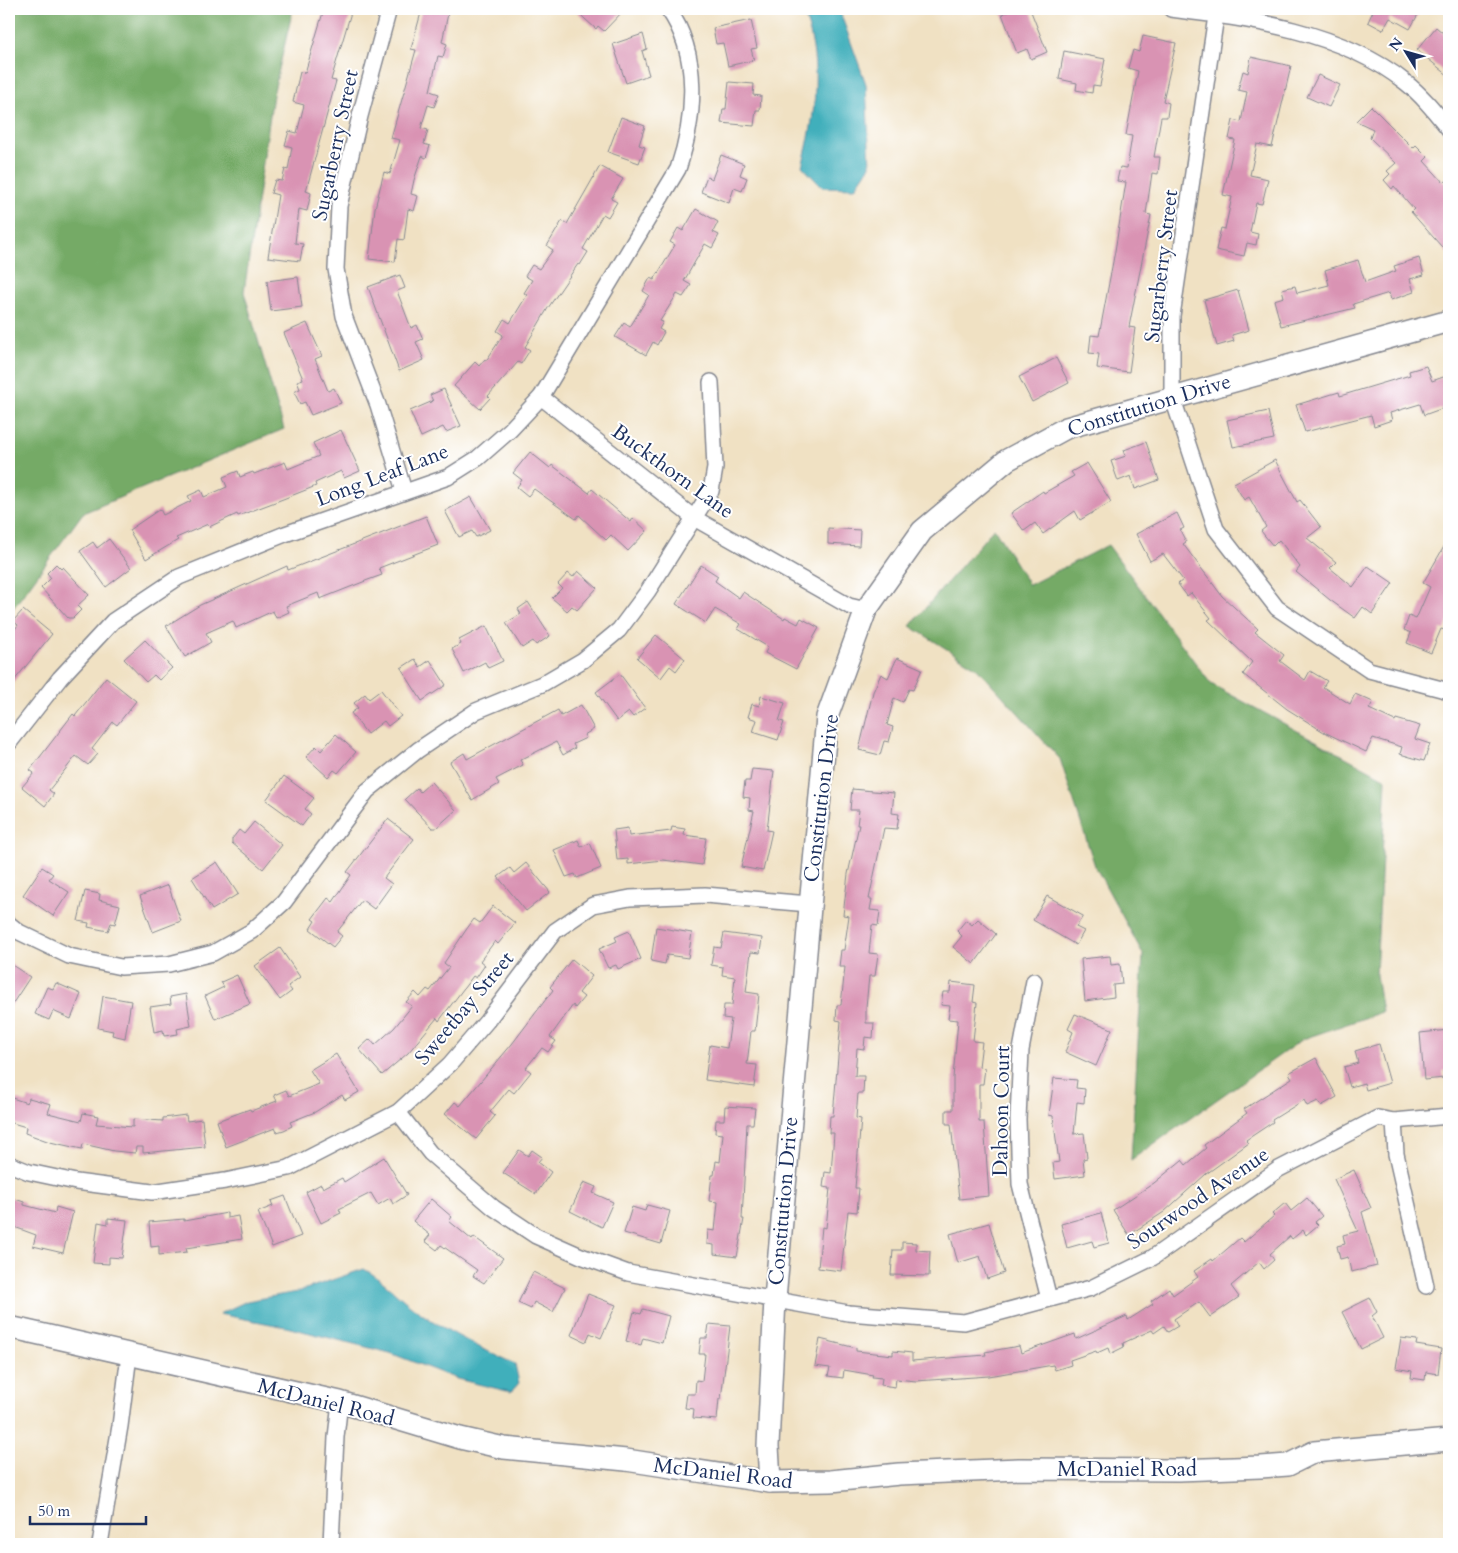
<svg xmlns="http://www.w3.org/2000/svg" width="1458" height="1553" font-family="Cardo,serif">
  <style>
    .forest { fill: #74aa66; stroke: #486c62 }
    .water { fill: #40afbb; stroke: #2e6f8c }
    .building { fill: #d993b3 }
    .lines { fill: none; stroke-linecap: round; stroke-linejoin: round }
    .street-casing { stroke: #868890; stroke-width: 18 }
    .secondary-casing { stroke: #868890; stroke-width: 24 }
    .street { stroke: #fff; stroke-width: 15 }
    .secondary { stroke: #fff; stroke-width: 21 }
    .labels { text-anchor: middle; stroke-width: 4; stroke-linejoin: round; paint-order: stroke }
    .street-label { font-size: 21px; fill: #1b2f5e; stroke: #fff }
  </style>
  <rect width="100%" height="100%" fill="#fff"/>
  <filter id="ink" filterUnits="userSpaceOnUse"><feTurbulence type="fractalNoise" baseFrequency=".02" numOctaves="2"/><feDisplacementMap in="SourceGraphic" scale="10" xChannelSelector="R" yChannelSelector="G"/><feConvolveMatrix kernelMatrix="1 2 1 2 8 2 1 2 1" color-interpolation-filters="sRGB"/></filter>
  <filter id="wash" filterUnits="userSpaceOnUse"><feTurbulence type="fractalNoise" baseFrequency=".0096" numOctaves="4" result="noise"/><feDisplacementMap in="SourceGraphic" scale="20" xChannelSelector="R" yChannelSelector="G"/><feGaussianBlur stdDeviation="1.12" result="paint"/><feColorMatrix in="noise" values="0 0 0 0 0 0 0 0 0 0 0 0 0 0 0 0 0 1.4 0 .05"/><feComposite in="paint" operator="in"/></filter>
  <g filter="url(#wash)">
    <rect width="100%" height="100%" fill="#f0e1c3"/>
    <g class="forest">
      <polygon points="9,9 293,9 273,95 244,292 284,429 83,513 9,614"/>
      <polygon points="994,528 1029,585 1108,545 1211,684 1386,779 1376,975 1382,1012 1303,1039 1131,1160 1143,954 1095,866 1060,759 977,668 910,626"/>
    </g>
    <g class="water">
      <path d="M802 9H839L866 84 870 166 855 188 822 187 802 166C816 117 823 57 802 9Z"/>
      <path d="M364 1269C386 1281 401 1300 422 1314 452 1334 482 1349 515 1364L519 1383 511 1392 457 1379 390 1353 286 1327 219 1314 247 1301 297 1292Z"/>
    </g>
    <g id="blocks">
      <g class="building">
        <polygon points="324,9 352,9 331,80 336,81 306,191 311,193 307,211 299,209 295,243 303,244 300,261 268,257 278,195 271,193 275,180 282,181 285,169 288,170 292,147 285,145 289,131 297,133 304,105 293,102 300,72 305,73"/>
        <polygon points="422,9 449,9 442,42 447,44 443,57 438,56 430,91 439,94 434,107 428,105 421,128 428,130 424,144 430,146 426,158 422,156 414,180 411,194 418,196 414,211 408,209 404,240 398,239 395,262 369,259 375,208 384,172 390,174 400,140 391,138 416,50 411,49"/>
        <polygon points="574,9 625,9 604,31 598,26 596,29"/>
        <polygon points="1015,9 1030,9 1047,52 1031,59 1027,49 1017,53 1002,14"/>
        <polygon points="1374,9 1421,9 1410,29 1390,18 1383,30 1368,22"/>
        <polygon points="751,20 757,48 751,49 754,60 728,66 723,43 716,44 713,28"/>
        <polygon points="1436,27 1449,38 1449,76 1417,50"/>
        <polygon points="643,34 647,49 642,51 649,75 626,83 613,44"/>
        <polygon points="1143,36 1176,43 1163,101 1169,103 1167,117 1161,117 1154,157 1160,157 1158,174 1152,173 1146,214 1151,215 1129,327 1135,328 1129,372 1097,368 1099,354 1089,353 1091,335 1099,336 1115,251 1126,182 1117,181 1120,167 1127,168 1132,136 1126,135 1138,71 1128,68 1133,50 1139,52"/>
        <polygon points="1064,51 1105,59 1100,86 1093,85 1092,93 1076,90 1077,83 1059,79"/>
        <polygon points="1251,57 1291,66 1272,147 1257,144 1250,175 1268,179 1262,204 1256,203 1250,232 1258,234 1256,245 1247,243 1244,256 1216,250 1221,228 1225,229 1232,197 1223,195 1235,140 1229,139 1233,120 1241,122 1247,92 1238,90 1243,71 1248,73"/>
        <polygon points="1318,75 1340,85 1329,107 1307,97"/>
        <polygon points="729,82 754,84 753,95 761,96 760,110 756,110 754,126 721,123 723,109 726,109"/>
        <polygon points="1371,106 1413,148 1416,145 1428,157 1424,161 1444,183 1449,178 1449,255 1411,212 1414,209 1394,186 1392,189 1384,180 1390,174 1387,171 1396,163 1370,138 1373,129 1356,121"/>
        <polygon points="621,117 645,126 639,145 645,147 639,163 608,152"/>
        <polygon points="721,155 744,164 740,175 747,178 742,191 734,188 729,203 701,192 707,176 712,179"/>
        <polygon points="600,166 623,179 611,199 617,202 608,217 603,214 583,249 588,252 580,265 578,264 548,308 525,347 530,350 521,364 518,362 488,396 490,398 480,409 454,386 475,362 479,366 485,359 486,361 503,335 497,331 504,319 510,323 527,295 524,293 532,280 525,276 532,265 539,269 553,250 547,246 562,221 567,224"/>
        <polygon points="696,209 718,222 713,232 719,235 712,248 705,244 684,281 691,285 683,297 677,294 660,321 663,322 659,329 664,332 657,345 653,342 646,355 615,337 624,323 630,327 649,295 643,291 650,278 654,280 675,245 670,242 678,228 683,231"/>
        <polygon points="1419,258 1424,275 1410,279 1414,292 1391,300 1389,293 1353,304 1355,308 1281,326 1274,300 1284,297 1282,289 1295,286 1297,293 1329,285 1325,270 1358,260 1365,282 1396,271 1394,266"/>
        <polygon points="400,275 405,288 397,291 411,328 417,325 423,339 416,342 424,360 399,371 368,287"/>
        <polygon points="298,277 302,307 271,311 267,281"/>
        <polygon points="1238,290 1249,330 1232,335 1234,341 1217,346 1204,300"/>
        <polygon points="307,323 322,356 315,359 328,391 334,388 341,403 311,415 305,402 300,404 294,392 300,389 297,381 303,379 284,333"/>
        <polygon points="1056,358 1069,383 1032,402 1019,377"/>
        <polygon points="1426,366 1432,381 1449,375 1449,406 1424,415 1420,404 1390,413 1392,420 1374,426 1371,415 1305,432 1296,405 1339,392 1340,396 1410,375 1409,371"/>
        <polygon points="444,389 461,426 446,432 443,427 421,437 410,411 433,401 430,395"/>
        <polygon points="1268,411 1274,439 1233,447 1227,420"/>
        <polygon points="341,430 360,471 344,478 341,471 315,483 316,486 283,499 238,516 237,514 209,527 208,524 176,538 178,540 146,559 129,530 160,509 163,515 191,501 188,496 201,490 204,497 227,487 223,477 238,471 240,477 253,472 254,474 285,462 288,469 319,456 313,443"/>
        <polygon points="1146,442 1159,480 1135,489 1131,476 1118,481 1111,461 1126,456 1124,450"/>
        <polygon points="530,452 550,468 552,465 589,493 592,489 631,522 633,518 647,531 628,551 611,535 606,540 579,515 576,519 534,489 528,496 517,487 522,480 513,473"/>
        <polygon points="1275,460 1297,502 1300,500 1321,527 1307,538 1336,562 1330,568 1353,587 1368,566 1393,583 1372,614 1363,607 1355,618 1330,600 1296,572 1300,567 1279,540 1273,546 1261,531 1266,527 1249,497 1244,500 1234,483"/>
        <polygon points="1087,463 1111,502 1080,520 1075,511 1043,534 1035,523 1024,531 1011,513 1043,491 1044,493 1074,476 1071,472"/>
        <polygon points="471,497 490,530 476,537 472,531 459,537 445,511"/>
        <polygon points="1177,513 1184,528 1180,530 1186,542 1183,544 1222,596 1258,629 1255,632 1284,655 1280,661 1305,680 1310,671 1327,681 1323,687 1350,704 1355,694 1373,702 1369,709 1395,721 1396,719 1420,726 1415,739 1430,744 1424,761 1400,754 1402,747 1373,738 1366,752 1324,732 1287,709 1243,674 1252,662 1208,620 1211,618 1191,593 1187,596 1178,584 1183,580 1163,554 1150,561 1136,534"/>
        <polygon points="426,516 438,545 379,568 382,575 368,580 320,599 318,593 286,606 289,612 276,618 273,611 236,628 233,621 206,633 211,642 185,657 166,626 200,605 287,566 288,570"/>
        <polygon points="828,528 860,530 859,546 828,544"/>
        <polygon points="1449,538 1449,619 1445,630 1441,629 1431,653 1407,643 1411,633 1404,630 1409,616 1416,619 1430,587 1423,583"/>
        <polygon points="109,539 131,568 106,587 80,551 93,542 97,548"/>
        <polygon points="56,564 61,569 63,567 89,595 77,606 81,610 73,618 68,618 41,588 51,578 47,573"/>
        <polygon points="701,565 718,576 715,581 739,598 743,592 784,619 785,617 798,624 801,618 819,628 796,669 765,653 768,647 738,629 741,624 715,609 706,623 676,604"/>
        <polygon points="578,571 597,588 577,610 572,606 567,611 552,598 562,588 558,584 568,573 573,577"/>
        <polygon points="528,602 550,636 536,645 533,641 522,648 506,623 521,614 518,609"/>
        <polygon points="23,610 52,634 9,687 9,637 18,625 13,621"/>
        <polygon points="486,626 503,661 488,668 485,662 464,673 452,649 461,644 459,640"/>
        <polygon points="656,635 685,659 676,671 670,666 661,678 637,658"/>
        <polygon points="145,640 172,668 159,680 154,675 146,682 124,659"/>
        <polygon points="897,658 922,669 913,690 909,689 903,702 894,698 887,725 893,727 889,742 884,741 880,755 859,750 873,692 881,674 888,678"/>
        <polygon points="415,659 420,667 430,660 446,685 422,701 401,668"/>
        <polygon points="620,674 645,708 633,717 629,712 617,721 596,692"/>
        <polygon points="106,677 136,701 117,725 113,722 92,749 98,754 88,765 76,756 49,790 54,794 45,806 22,787 34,773 30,770 73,714 75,716"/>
        <polygon points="381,690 401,716 388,726 384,721 367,734 351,713 358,708 354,703 365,694 369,699"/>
        <polygon points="761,696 785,703 779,721 784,722 778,740 753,732 757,720 748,717 752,704 759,706"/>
        <polygon points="581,705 594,729 584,735 586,738 573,744 575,748 563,755 556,742 520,760 523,765 496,779 499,784 472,800 450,762 464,753 467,759 558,710 561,716"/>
        <polygon points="336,734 356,752 338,773 334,770 328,777 306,757 316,746 321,751"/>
        <polygon points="752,769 774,771 767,830 772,831 763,871 741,867 754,811 749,810 750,798 743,797 745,781 750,781"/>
        <polygon points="284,776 314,798 305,809 311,814 302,826 266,800"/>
        <polygon points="431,782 456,810 436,828 432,828 405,799 417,788 420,792"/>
        <polygon points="852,789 894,793 892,813 899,814 897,829 884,828 869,899 872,899 870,910 880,911 878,926 872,925 869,953 878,954 875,976 869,976 866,1007 866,1023 874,1023 873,1038 865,1037 864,1049 857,1048 855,1076 864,1076 863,1093 858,1093 856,1118 861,1119 855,1188 859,1188 857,1212 848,1211 841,1271 818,1268 822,1227 826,1228 830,1188 823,1187 825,1172 831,1173 834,1133 829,1133 830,1116 833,1116 841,1021 836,1020 837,1005 841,1005 845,967 839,967 841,950 844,950 849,916 843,915 848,874 859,825 857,825 859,810 850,810"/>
        <polygon points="388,819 414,839 384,878 392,884 374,909 362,900 337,932 342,936 333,947 310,929 315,921 312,919 328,898 333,902 351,875 347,872"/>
        <polygon points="254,822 282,845 263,869 232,843 232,839 239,830 244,834"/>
        <polygon points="672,827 685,829 684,835 706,838 702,865 663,860 628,864 628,859 617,860 614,830 628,828 629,836 671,831"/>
        <polygon points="578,840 581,847 590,843 601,868 577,878 575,874 566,877 554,850"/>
        <polygon points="217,862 238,894 212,910 192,878"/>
        <polygon points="526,863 550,892 526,911 498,877 510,868 514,873"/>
        <polygon points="42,867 53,874 49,879 69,892 53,916 23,895"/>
        <polygon points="168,885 181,921 153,932 140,896"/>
        <polygon points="85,891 100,894 99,900 120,905 115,924 111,923 108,931 88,927 89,923 78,921"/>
        <polygon points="1047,896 1083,916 1076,927 1084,931 1076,945 1033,920"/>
        <polygon points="493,906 515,923 498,944 495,941 480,961 485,965 476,978 473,976 439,1021 437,1018 408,1053 382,1075 359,1049 370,1039 375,1045 394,1028 412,1006 406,1002 415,992 420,997 427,989 430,991 449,967 444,963 466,930 474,919 480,923"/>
        <polygon points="978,919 996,934 974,964 953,947 962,936 957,931 966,920 972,925"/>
        <polygon points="656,927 692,933 688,958 667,955 665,964 651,961"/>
        <polygon points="629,931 641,959 618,969 616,965 608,968 599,949 617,941 615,937"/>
        <polygon points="724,933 762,938 760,953 751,952 746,992 759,994 755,1031 751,1031 747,1064 757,1065 754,1087 705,1080 710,1045 727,1048 731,1019 723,1018 724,1005 732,1005 735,977 722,975 723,967 711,965 714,947 721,948"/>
        <polygon points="280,948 300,977 288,986 292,991 280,1000 255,966"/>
        <polygon points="1110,956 1111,965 1120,964 1122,984 1113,985 1114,997 1085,1001 1081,959"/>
        <polygon points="572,959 592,976 579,993 584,997 575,1008 573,1005 550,1037 556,1041 548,1052 542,1048 526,1068 531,1072 514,1093 509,1089 490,1112 495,1116 476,1139 445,1114 455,1102 460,1106 512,1044 553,990 550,987"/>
        <polygon points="9,963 30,977 9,1009"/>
        <polygon points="237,975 250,1004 215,1019 205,996 224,987 221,982"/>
        <polygon points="951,982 975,985 973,1002 977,1003 973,1041 982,1042 979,1067 985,1068 983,1084 979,1084 979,1122 984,1122 989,1196 959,1199 951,1124 946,1124 946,1110 953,1110 953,1078 958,1020 948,1019 950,1006 941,1005 943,992 950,992"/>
        <polygon points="56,983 81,994 71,1019 53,1011 49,1020 35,1014 47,987 53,989"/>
        <polygon points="186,994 191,1026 177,1029 178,1034 164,1036 163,1030 154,1032 150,1007 171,1004 170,997"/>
        <polygon points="103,996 131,1001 125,1038 112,1035 113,1031 98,1028"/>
        <polygon points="1075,1014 1112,1029 1096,1066 1065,1052 1073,1032 1068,1029"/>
        <polygon points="1449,1030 1449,1070 1443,1071 1444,1078 1424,1080 1420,1033"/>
        <polygon points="1379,1044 1390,1083 1366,1090 1364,1083 1350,1087 1344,1067 1358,1063 1355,1051"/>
        <polygon points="336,1054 359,1092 345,1100 342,1095 315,1112 290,1122 292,1126 284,1130 277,1132 275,1128 226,1147 217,1121 250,1109 251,1111 277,1101 274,1095 286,1090 289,1096 319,1084 310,1070"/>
        <polygon points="1316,1058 1337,1097 1321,1106 1318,1101 1307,1106 1304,1100 1272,1120 1273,1122 1246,1140 1249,1143 1206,1174 1164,1212 1129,1235 1113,1210 1154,1183 1182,1160 1186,1165 1206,1148 1204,1145 1247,1113 1244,1109 1292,1078 1289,1073"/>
        <polygon points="1054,1078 1077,1080 1076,1088 1085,1089 1084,1103 1077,1102 1074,1134 1084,1133 1087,1158 1083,1159 1085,1175 1055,1179 1053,1163 1059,1162 1053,1116 1049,1115"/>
        <polygon points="12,1098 27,1103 29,1098 51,1104 48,1113 81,1121 83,1113 98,1116 96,1124 133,1127 133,1119 163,1121 163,1118 186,1115 187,1121 202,1119 205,1147 143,1153 143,1147 136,1147 135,1153 114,1151 83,1144 82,1149 50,1142 25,1133 26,1127 9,1122 9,1108"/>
        <polygon points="725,1106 755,1108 753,1124 747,1124 742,1219 744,1219 737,1257 714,1254 714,1245 707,1244 708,1230 715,1231 718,1202 709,1201 712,1175 714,1175 716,1161 720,1162 723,1134 715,1133 716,1120 724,1120"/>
        <polygon points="519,1150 528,1156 532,1150 542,1157 538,1162 551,1172 536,1194 503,1173"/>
        <polygon points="384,1157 407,1195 393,1204 390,1198 378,1205 371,1193 339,1209 341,1213 321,1223 306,1192 321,1184 323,1188 342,1178 344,1182"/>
        <polygon points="1354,1170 1371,1208 1362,1212 1377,1266 1351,1272 1348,1257 1340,1259 1337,1246 1345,1244 1343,1235 1358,1231 1334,1179"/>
        <polygon points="584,1182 596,1187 593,1193 613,1202 602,1227 570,1211"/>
        <polygon points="285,1196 301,1236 272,1247 258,1212 273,1206 271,1201"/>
        <polygon points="9,1197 24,1202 24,1205 55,1213 56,1207 73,1212 63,1253 33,1246 36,1235 9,1225"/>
        <polygon points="1307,1198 1322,1216 1315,1222 1318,1225 1306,1235 1303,1230 1292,1239 1290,1236 1270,1254 1274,1260 1264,1269 1259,1262 1231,1286 1239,1297 1210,1317 1199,1302 1174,1319 1178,1326 1168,1332 1164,1326 1154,1333 1152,1330 1123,1343 1124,1347 1110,1354 1108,1348 1097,1353 1096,1351 1070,1360 1071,1365 1055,1370 1053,1365 989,1376 916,1381 896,1379 895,1387 881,1385 882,1378 872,1377 873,1375 844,1370 843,1378 828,1376 830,1368 815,1366 820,1339 856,1348 856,1351 893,1355 893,1351 912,1353 912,1361 986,1355 985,1352 1019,1346 1021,1353 1075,1334 1076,1339 1127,1316 1128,1320 1153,1304 1151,1301 1169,1288 1173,1295 1198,1277 1194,1271 1212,1259 1213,1261 1240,1238 1244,1242 1274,1216 1272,1214 1285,1203 1291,1211"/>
        <polygon points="431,1199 452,1217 449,1221 472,1240 474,1237 503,1258 484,1283 473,1276 477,1270 441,1245 437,1250 425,1241 430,1235 413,1221"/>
        <polygon points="647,1205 670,1211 661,1244 624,1233 632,1207 645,1211"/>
        <polygon points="227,1213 227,1218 238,1216 242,1239 186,1248 187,1252 159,1255 159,1246 151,1247 149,1222 184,1219 184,1221"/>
        <polygon points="1101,1213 1109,1243 1094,1247 1092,1241 1067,1248 1061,1224"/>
        <polygon points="108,1218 127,1220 122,1258 109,1257 109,1264 93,1263 98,1222 108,1224"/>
        <polygon points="989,1223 1004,1273 987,1279 980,1256 958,1263 950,1234"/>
        <polygon points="902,1242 916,1243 916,1250 930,1251 929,1276 891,1275 893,1250 902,1250"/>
        <polygon points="533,1272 565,1288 553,1312 534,1302 531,1309 518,1303"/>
        <polygon points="588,1294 616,1305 601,1338 590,1333 586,1342 571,1335"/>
        <polygon points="1370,1298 1377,1312 1372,1316 1383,1338 1361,1349 1342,1312"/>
        <polygon points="643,1309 669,1316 662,1343 643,1338 641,1345 626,1341 634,1312 641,1314"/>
        <polygon points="709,1324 730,1326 721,1399 719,1399 717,1420 693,1418 694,1409 685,1408 687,1394 695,1394 696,1380 702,1381 705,1354 699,1354 701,1338 707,1338"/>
        <polygon points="1401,1338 1417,1340 1416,1345 1441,1349 1438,1374 1426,1372 1425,1380 1411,1378 1412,1371 1396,1368"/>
      </g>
    </g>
  </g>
  <g filter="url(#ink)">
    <use href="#blocks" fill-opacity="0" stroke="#868890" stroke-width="1"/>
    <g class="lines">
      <defs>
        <g id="street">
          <polyline points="389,9 360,116 339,206 336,269 344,316 378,405 404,491"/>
          <path d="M1171 9C1250 19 1341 31 1405 82 1422 95 1436 113 1449 129"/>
          <polyline points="1217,9 1172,316 1172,396 1216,529 1277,608 1369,670 1449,691"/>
          <polyline points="541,397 694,518 849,606 866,610"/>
          <path d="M9 743 60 678 113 621 179 577 285 534 448 477 478 458 510 430 541 397 678 169C695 118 701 55 668 9"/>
          <polyline points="9,924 19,932 69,956 121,967 169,964 213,953 252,931 284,902 367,791 418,750 476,711 542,684 583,660 619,630 648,591 711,491 715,468 711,382"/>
          <polyline points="1034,981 1021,1050 1018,1119 1020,1184 1049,1299"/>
          <polyline points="398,1112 430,1153 494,1208 536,1236 581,1256 628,1273 848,1313 964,1322 1091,1288 1152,1258 1279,1169 1378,1118 1394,1121 1449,1116"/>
          <polyline points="1394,1121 1396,1154 1426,1286"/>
          <polyline points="9,1164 29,1172 76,1182 152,1192 225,1181 289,1168 398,1112 450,1064 487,1021 555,931 593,905 630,898 705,895 809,904"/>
          <polyline points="100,1544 120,1426 129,1355"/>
          <polyline points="331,1544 336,1437 340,1402"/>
        </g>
        <g id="secondary">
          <polyline points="9,1327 340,1402 460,1438 504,1448 626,1460 770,1482 831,1481 899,1474 1019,1469 1178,1470 1261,1467 1288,1465 1314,1452 1449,1440"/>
          <polyline points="770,1482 768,1446 775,1299 827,717 866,610 922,531 1007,460 1066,428 1449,321"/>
        </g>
      </defs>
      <use href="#street" class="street-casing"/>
      <use href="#secondary" class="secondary-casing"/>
      <use href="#street" class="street"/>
      <use href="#secondary" class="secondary"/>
    </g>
  </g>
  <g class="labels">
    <g class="street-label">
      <text transform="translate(335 145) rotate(-78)" y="7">Sugarberry Street</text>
      <text transform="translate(1161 266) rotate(-83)" y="7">Sugarberry Street</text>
      <text transform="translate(1149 405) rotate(-17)" y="7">Constitution Drive</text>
      <text transform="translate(673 471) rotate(36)" y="7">Buckthorn Lane</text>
      <text transform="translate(382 475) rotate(-21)" y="7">Long Leaf Lane</text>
      <text transform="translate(821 798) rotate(-83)" y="7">Constitution Drive</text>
      <text transform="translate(464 1008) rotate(-50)" y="7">Sweetbay Street</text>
      <text transform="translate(1001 1111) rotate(-89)" y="7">Dahoon Court</text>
      <text transform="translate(1198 1198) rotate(-34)" y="7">Sourwood Avenue</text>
      <text transform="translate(783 1201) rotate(-85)" y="7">Constitution Drive</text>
      <text transform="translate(326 1402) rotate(14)" y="7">McDaniel Road</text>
      <text x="1127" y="1476">McDaniel Road</text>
      <text transform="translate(723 1473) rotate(7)" y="7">McDaniel Road</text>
    </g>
  </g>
  <rect width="1458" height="1553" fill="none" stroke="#fff" stroke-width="30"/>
  <g transform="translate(1406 52) rotate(307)" stroke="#ffffff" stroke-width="4" paint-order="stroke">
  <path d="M0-4L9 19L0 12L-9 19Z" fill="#1b2f5e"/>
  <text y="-8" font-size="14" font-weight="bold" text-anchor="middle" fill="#1b2f5e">N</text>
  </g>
  <path d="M30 1516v8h116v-8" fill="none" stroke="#1b2f5e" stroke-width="2.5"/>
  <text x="38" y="1516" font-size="15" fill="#1b2f5e" stroke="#ffffff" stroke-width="4" paint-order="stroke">50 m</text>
</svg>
